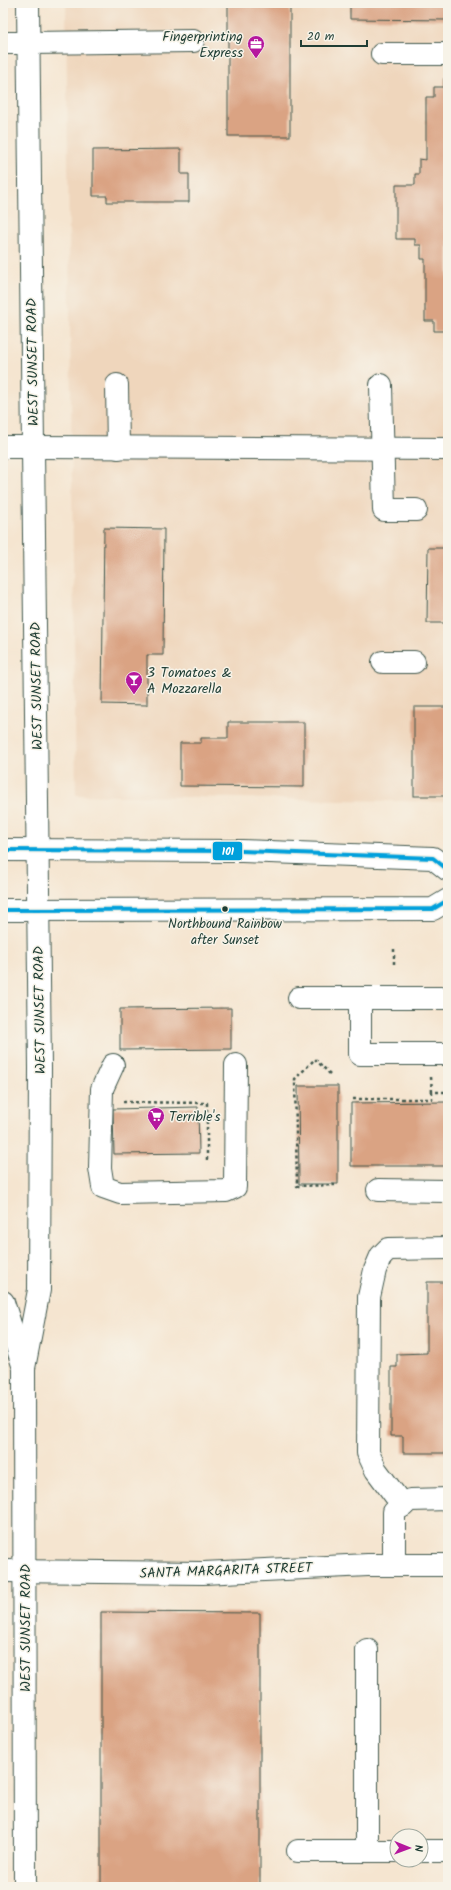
<svg xmlns="http://www.w3.org/2000/svg" width="451" height="1890" font-family="Kalam,sans-serif">
  <style>
    .built { fill: #efd6bc }
    .building { fill: #daa383 }
    .lines { fill: none; stroke-linecap: round; stroke-linejoin: round }
    .minor-casing { stroke: #3f564b; stroke-width: 24 }
    .major-casing { stroke: #3f564b; stroke-width: 24 }
    .path { stroke: #3f564b; stroke-width: 2.5; stroke-dasharray: 3 3; stroke-linecap: butt }
    .minor { stroke: #fff; stroke-width: 22 }
    .major { stroke: #fff; stroke-width: 22 }
    .bus-1-casing { stroke: #f7f3e8; stroke-width: 7 }
    .bus-1 { stroke: #00a0dc; stroke-width: 4 }
    .bus-dot { fill: #1f3d34; stroke: #f7f3e8; stroke-width: 1.5 }
    .labels { text-anchor: middle; stroke-width: 3; stroke-linejoin: round; paint-order: stroke }
    .bus-label { font-size: 13px; fill: #1f3d34; stroke: #f7f3e8 }
    .poi-label { font-size: 14px; fill: #1f3d34; stroke: #f7f3e8; text-anchor: start }
    .street-label { font-size: 14px; fill: #1f3d34; stroke: #f7f3e8 }
    .line-badge { stroke: #f7f3e8; stroke-width: 1.5 }
    .badge-label { font-size: 11px; text-anchor: middle; font-weight: bold; fill: #fff }
  </style>
  <rect width="100%" height="100%" fill="#f7f3e8"/>
  <filter id="ink" filterUnits="userSpaceOnUse"><feTurbulence type="fractalNoise" baseFrequency=".025" numOctaves="2"/><feDisplacementMap in="SourceGraphic" scale="8" xChannelSelector="R" yChannelSelector="G"/><feConvolveMatrix kernelMatrix="1 2 1 2 8 2 1 2 1" color-interpolation-filters="sRGB"/></filter>
  <filter id="wash" filterUnits="userSpaceOnUse"><feTurbulence type="fractalNoise" baseFrequency=".012" numOctaves="4" result="noise"/><feDisplacementMap in="SourceGraphic" scale="16" xChannelSelector="R" yChannelSelector="G"/><feGaussianBlur stdDeviation="0.9" result="paint"/><feColorMatrix in="noise" values="0 0 0 0 0 0 0 0 0 0 0 0 0 0 0 0 0 1.4 0 .05"/><feComposite in="paint" operator="in"/></filter>
  <g filter="url(#wash)">
    <rect width="100%" height="100%" fill="#f5e5d0"/>
    <polygon class="built" points="66,3 448,3 448,802 76,795"/>
    <g id="blocks">
      <g class="building">
        <rect x="228" y="3" width="62" height="133"/>
        <polygon points="350,3 448,3 448,20 350,19"/>
        <polygon points="444,78 448,78 448,340 444,340 445,331 434,331 434,321 425,321 425,259 421,259 421,245 415,245 415,239 396,239 396,185 415,185 415,174 419,174 419,159 426,160 426,97 434,97 434,87 444,87"/>
        <polygon points="181,149 181,174 189,174 189,202 107,202 107,196 93,196 93,150"/>
        <polygon points="104,528 164,529 163,655 147,655 147,705 102,704"/>
        <polygon points="428,548 448,548 448,623 427,623"/>
        <rect x="414" y="707" width="34" height="89"/>
        <polygon points="228,722 304,722 304,787 180,786 180,743 201,743 201,738 228,738"/>
        <polygon points="231,1008 231,1049 120,1050 120,1009"/>
        <polygon points="298,1086 338,1086 338,1184 299,1184"/>
        <polygon points="448,1102 448,1166 351,1166 351,1103"/>
        <polygon points="198,1107 199,1153 114,1154 113,1109"/>
        <polygon points="427,1282 448,1282 448,1453 403,1453 403,1436 391,1436 391,1367 397,1367 397,1354 427,1353"/>
        <polygon points="101,1612 260,1613 260,1887 101,1887"/>
      </g>
    </g>
  </g>
  <g filter="url(#ink)">
    <use href="#blocks" fill-opacity="0" stroke="#3f564b" stroke-width="1"/>
    <g class="lines">
      <defs>
        <g id="minor">
          <polyline points="29,43 193,41"/>
          <polyline points="382,54 448,54"/>
          <polyline points="117,385 118,448"/>
          <polyline points="381,385 384,510 416,510"/>
          <polyline points="33,447 448,449"/>
          <polyline points="383,662 414,662"/>
          <polyline points="299,998 448,998"/>
          <polyline points="360,998 360,1054 448,1054"/>
          <polyline points="113,1065 102,1089 100,1168 103,1187 120,1193 226,1191 235,1187 236,1065"/>
          <polyline points="378,1190 448,1191"/>
          <polyline points="403,1506 376,1470 368,1453 369,1297 375,1270 381,1256 388,1249 448,1248"/>
          <polyline points="394,1565 394,1512 410,1500 448,1499"/>
          <polyline points="3,1571 203,1573 368,1565 448,1565"/>
          <polyline points="367,1650 367,1851"/>
          <polyline points="298,1851 397,1851"/>
          <polyline points="421,1851 448,1851"/>
        </g>
        <g id="major">
          <polyline points="3,43 29,43"/>
          <polyline points="3,447 33,447"/>
          <polyline points="3,850 242,851 433,858 448,870"/>
          <polyline points="3,910 433,909 448,900"/>
          <polyline points="3,1302 23,1365"/>
          <polyline points="25,1887 24,1368 39,1290 40,1068 28,3"/>
        </g>
      </defs>
      <use href="#minor" class="minor-casing"/>
      <use href="#major" class="major-casing"/>
      <g class="path">
        <polyline points="394,949 394,964"/>
        <polyline points="330,1074 315,1059 295,1079 297,1186 335,1185"/>
        <polyline points="431,1077 432,1092"/>
        <polyline points="353,1099 432,1099 432,1092 448,1092"/>
        <polyline points="123,1102 207,1103 207,1160"/>
      </g>
      <use href="#minor" class="minor"/>
      <use href="#major" class="major"/>
      <defs>
        <g id="bus-1">
          <polyline points="3,850 242,851 433,858 448,870"/>
          <polyline points="3,910 433,909 448,900"/>
        </g>
      </defs>
      <use href="#bus-1" class="bus-1-casing"/>
      <use href="#bus-1" class="bus-1"/>
    </g>
  </g>
  <defs>
    <symbol id="office-pin" viewBox="-11 -11 22 30"><path d="M0 17L-7.5 6A9.5 9.5 0 1 1 7.5 6Z" fill="#b5179e" stroke="#f7f3e8"/><path d="M-6-3h4V-5.5h4V-3h4V5H-6ZM-1-4.5V-3h2v-1.5ZM-6 0V1H6V0Z" fill="#fff"/></symbol>
    <symbol id="bar-pin" viewBox="-11 -11 22 30"><path d="M0 17L-7.5 6A9.5 9.5 0 1 1 7.5 6Z" fill="#b5179e" stroke="#f7f3e8"/><path d="M-6-5H6L.8 .8V4.5H3.5V6h-7V4.5H-.8V.8Z" fill="#fff"/></symbol>
    <symbol id="supermarket-pin" viewBox="-11 -11 22 30"><path d="M0 17L-7.5 6A9.5 9.5 0 1 1 7.5 6Z" fill="#b5179e" stroke="#f7f3e8"/><path d="M-6-5.5h2.5l.6 2H6L4.5 2H-2.5L-4.4-4H-6ZM-1.5 3.2a1.3 1.3 0 1 0 .1 0ZM3 3.2a1.3 1.3 0 1 0 .1 0Z" fill="#fff"/></symbol>
  </defs>
  <g fill-rule="evenodd">
    <use href="#office-pin" x="246" y="34" width="20" height="27"/>
    <use href="#bar-pin" x="124" y="670" width="20" height="27"/>
    <use href="#supermarket-pin" x="146" y="1106" width="20" height="27"/>
  </g>
  <circle class="bus-dot" cx="225" cy="909" r="3.5"/>
  <g class="labels">
    <g class="bus-label">
      <text x="225" y="928">Northbound Rainbow<tspan x="225" dy="16">after Sunset</tspan></text>
    </g>
    <g class="poi-label">
      <text x="243" y="41" text-anchor="end">Fingerprinting<tspan x="243" dy="16">Express</tspan></text>
      <text x="147" y="677">3 Tomatoes &amp;<tspan x="147" dy="16">A Mozzarella</tspan></text>
      <text x="169" y="1121">Terrible's</text>
    </g>
    <g class="street-label">
      <text transform="translate(32 362) rotate(-91)" y="5">WEST SUNSET ROAD</text>
      <text transform="translate(36 686) rotate(-91)" y="5">WEST SUNSET ROAD</text>
      <text transform="translate(39 1010) rotate(-91)" y="5">WEST SUNSET ROAD</text>
      <text transform="translate(226 1570) rotate(-2)" y="5">SANTA MARGARITA STREET</text>
      <text transform="translate(25 1628) rotate(-90)" y="5">WEST SUNSET ROAD</text>
    </g>
  </g>
  <rect class="line-badge" x="212" y="841" width="31" height="20" rx="4" fill="#00a0dc"/>
  <g class="badge-label">
    <text x="228" y="855">101</text>
  </g>
  <rect width="451" height="1890" fill="none" stroke="#f7f3e8" stroke-width="16"/>
  <g transform="translate(409 1848) rotate(91)"><circle r="19" fill="#f7f3e8" stroke="#a1aaa0"/>
  <path d="M0-3L7 15L0 10L-7 15Z" fill="#b5179e"/>
  <text y="-6" font-size="11" font-weight="bold" text-anchor="middle" fill="#1f3d34">N</text>
  </g>
  <path d="M301 40v6h66v-6" fill="none" stroke="#1f3d34" stroke-width="2"/>
  <text x="307" y="40" font-size="12" fill="#1f3d34" stroke="#f7f3e8" stroke-width="3" paint-order="stroke">20 m</text>
</svg>
